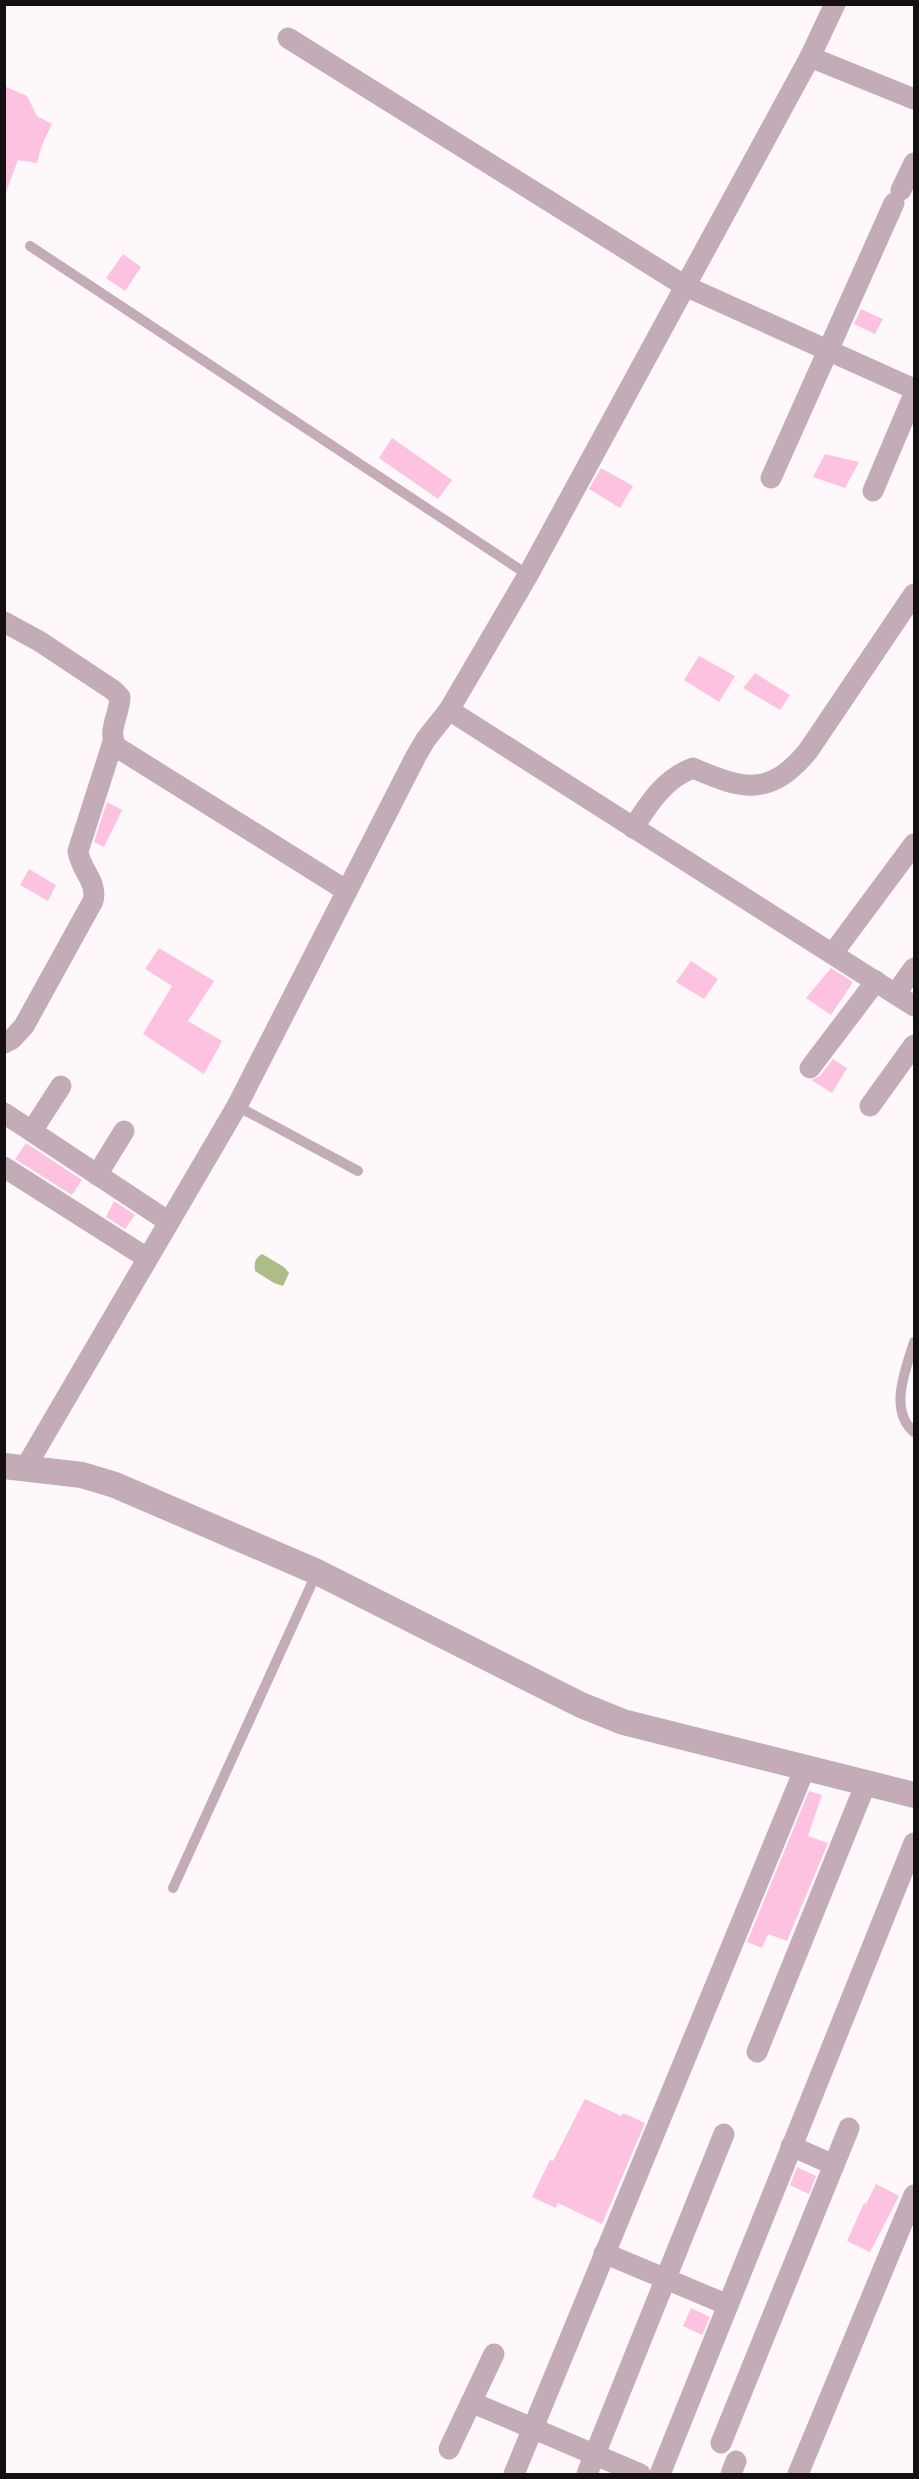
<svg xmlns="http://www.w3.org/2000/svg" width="919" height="2479" font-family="'Varela Round',sans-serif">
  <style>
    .forest { fill: #adbd87 }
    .building { fill: #fcc2e0 }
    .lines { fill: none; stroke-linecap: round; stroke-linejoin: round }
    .service { stroke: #c4abb8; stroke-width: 10 }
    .minor { stroke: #c4abb8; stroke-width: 21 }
    .tertiary { stroke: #c4abb8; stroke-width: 26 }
  </style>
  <rect width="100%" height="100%" fill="#fff8fb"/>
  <path class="forest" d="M262 1254 284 1267 289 1273 283 1286 274 1283 255 1271C254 1263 255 1258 262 1254Z"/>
  <g class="building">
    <polygon points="4,86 27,96 37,116 52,124 42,145 37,163 18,160 6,192"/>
    <polygon points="123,254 141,267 125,291 106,278"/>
    <polygon points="861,309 883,319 875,334 854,324"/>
    <polygon points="392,438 452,480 438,499 379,458"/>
    <polygon points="825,454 859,462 845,488 813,477"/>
    <polygon points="601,468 633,486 620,508 589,489"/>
    <polygon points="699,656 735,676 719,702 684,680"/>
    <polygon points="755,673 790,695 780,710 743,688"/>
    <polygon points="107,802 122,810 104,847 94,842"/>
    <polygon points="29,869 56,885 48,901 20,885"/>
    <polygon points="159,948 214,981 188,1021 222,1041 204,1074 143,1034 172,986 145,969"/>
    <polygon points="691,961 718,979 704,999 676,982"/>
    <polygon points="831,968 853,982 831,1015 806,998"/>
    <polygon points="833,1059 847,1068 832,1093 811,1080 820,1076"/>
    <polygon points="26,1143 82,1180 72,1195 15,1159"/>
    <polygon points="114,1201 135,1215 125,1229 106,1217"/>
    <polygon points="809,1791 822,1795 808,1836 828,1843 787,1941 768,1934 762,1948 747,1942"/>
    <polygon points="585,2099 621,2116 623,2113 645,2123 602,2224 558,2203 556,2208 532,2197 550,2160 553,2161"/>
    <polygon points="797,2167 816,2176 809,2194 790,2185"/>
    <polygon points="876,2184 899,2196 870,2252 847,2241 864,2203 866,2204"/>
    <polygon points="691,2308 710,2317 702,2335 683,2326"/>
  </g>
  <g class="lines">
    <g class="service">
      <polyline points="30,246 528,575"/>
      <polyline points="237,1106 358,1171"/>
      <path d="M914 1342C906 1369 888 1410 914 1432"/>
      <polyline points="173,1888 317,1572"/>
    </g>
    <g class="minor">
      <polyline points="288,38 685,286 914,389"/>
      <polyline points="810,57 914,99"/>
      <polyline points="901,190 914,163"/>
      <polyline points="771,478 894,203"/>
      <polyline points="873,491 914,394"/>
      <path d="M4 622 39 641 113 690 120 697C120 714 105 734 118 748L347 891"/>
      <polyline points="449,710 914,1006"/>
      <path d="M633 828C650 802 664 779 693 768 743 790 770 797 808 751L914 594"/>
      <polyline points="833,953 914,844"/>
      <polyline points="896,993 914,968"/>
      <path d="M4 1043 12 1039 24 1026 93 901C98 881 80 870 78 851L113 742"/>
      <polyline points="810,1068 876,981"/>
      <polyline points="870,1106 914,1045"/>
      <polyline points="4,1113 169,1222"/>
      <polyline points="32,1131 61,1086"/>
      <polyline points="4,1167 147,1258"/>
      <polyline points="97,1175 124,1131"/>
      <polyline points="24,1470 237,1106 416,756 426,739 449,710 528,575 810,57 835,4"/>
      <polyline points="757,2052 866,1783"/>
      <polyline points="791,2146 834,2165"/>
      <polyline points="604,2253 728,2305"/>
      <polyline points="471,2402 640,2474"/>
      <polyline points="721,2443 849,2128"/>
      <polyline points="449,2449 494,2354"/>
      <polyline points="514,2474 805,1768"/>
      <polyline points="587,2474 724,2134"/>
      <polyline points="660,2474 914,1843"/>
      <polyline points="731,2474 736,2461"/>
      <polyline points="798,2474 914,2195"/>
    </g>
    <polyline class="tertiary" points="4,1466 82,1475 115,1485 317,1572 581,1705 623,1722 914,1795"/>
  </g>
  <rect width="919" height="2479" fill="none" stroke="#140f11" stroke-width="12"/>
</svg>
